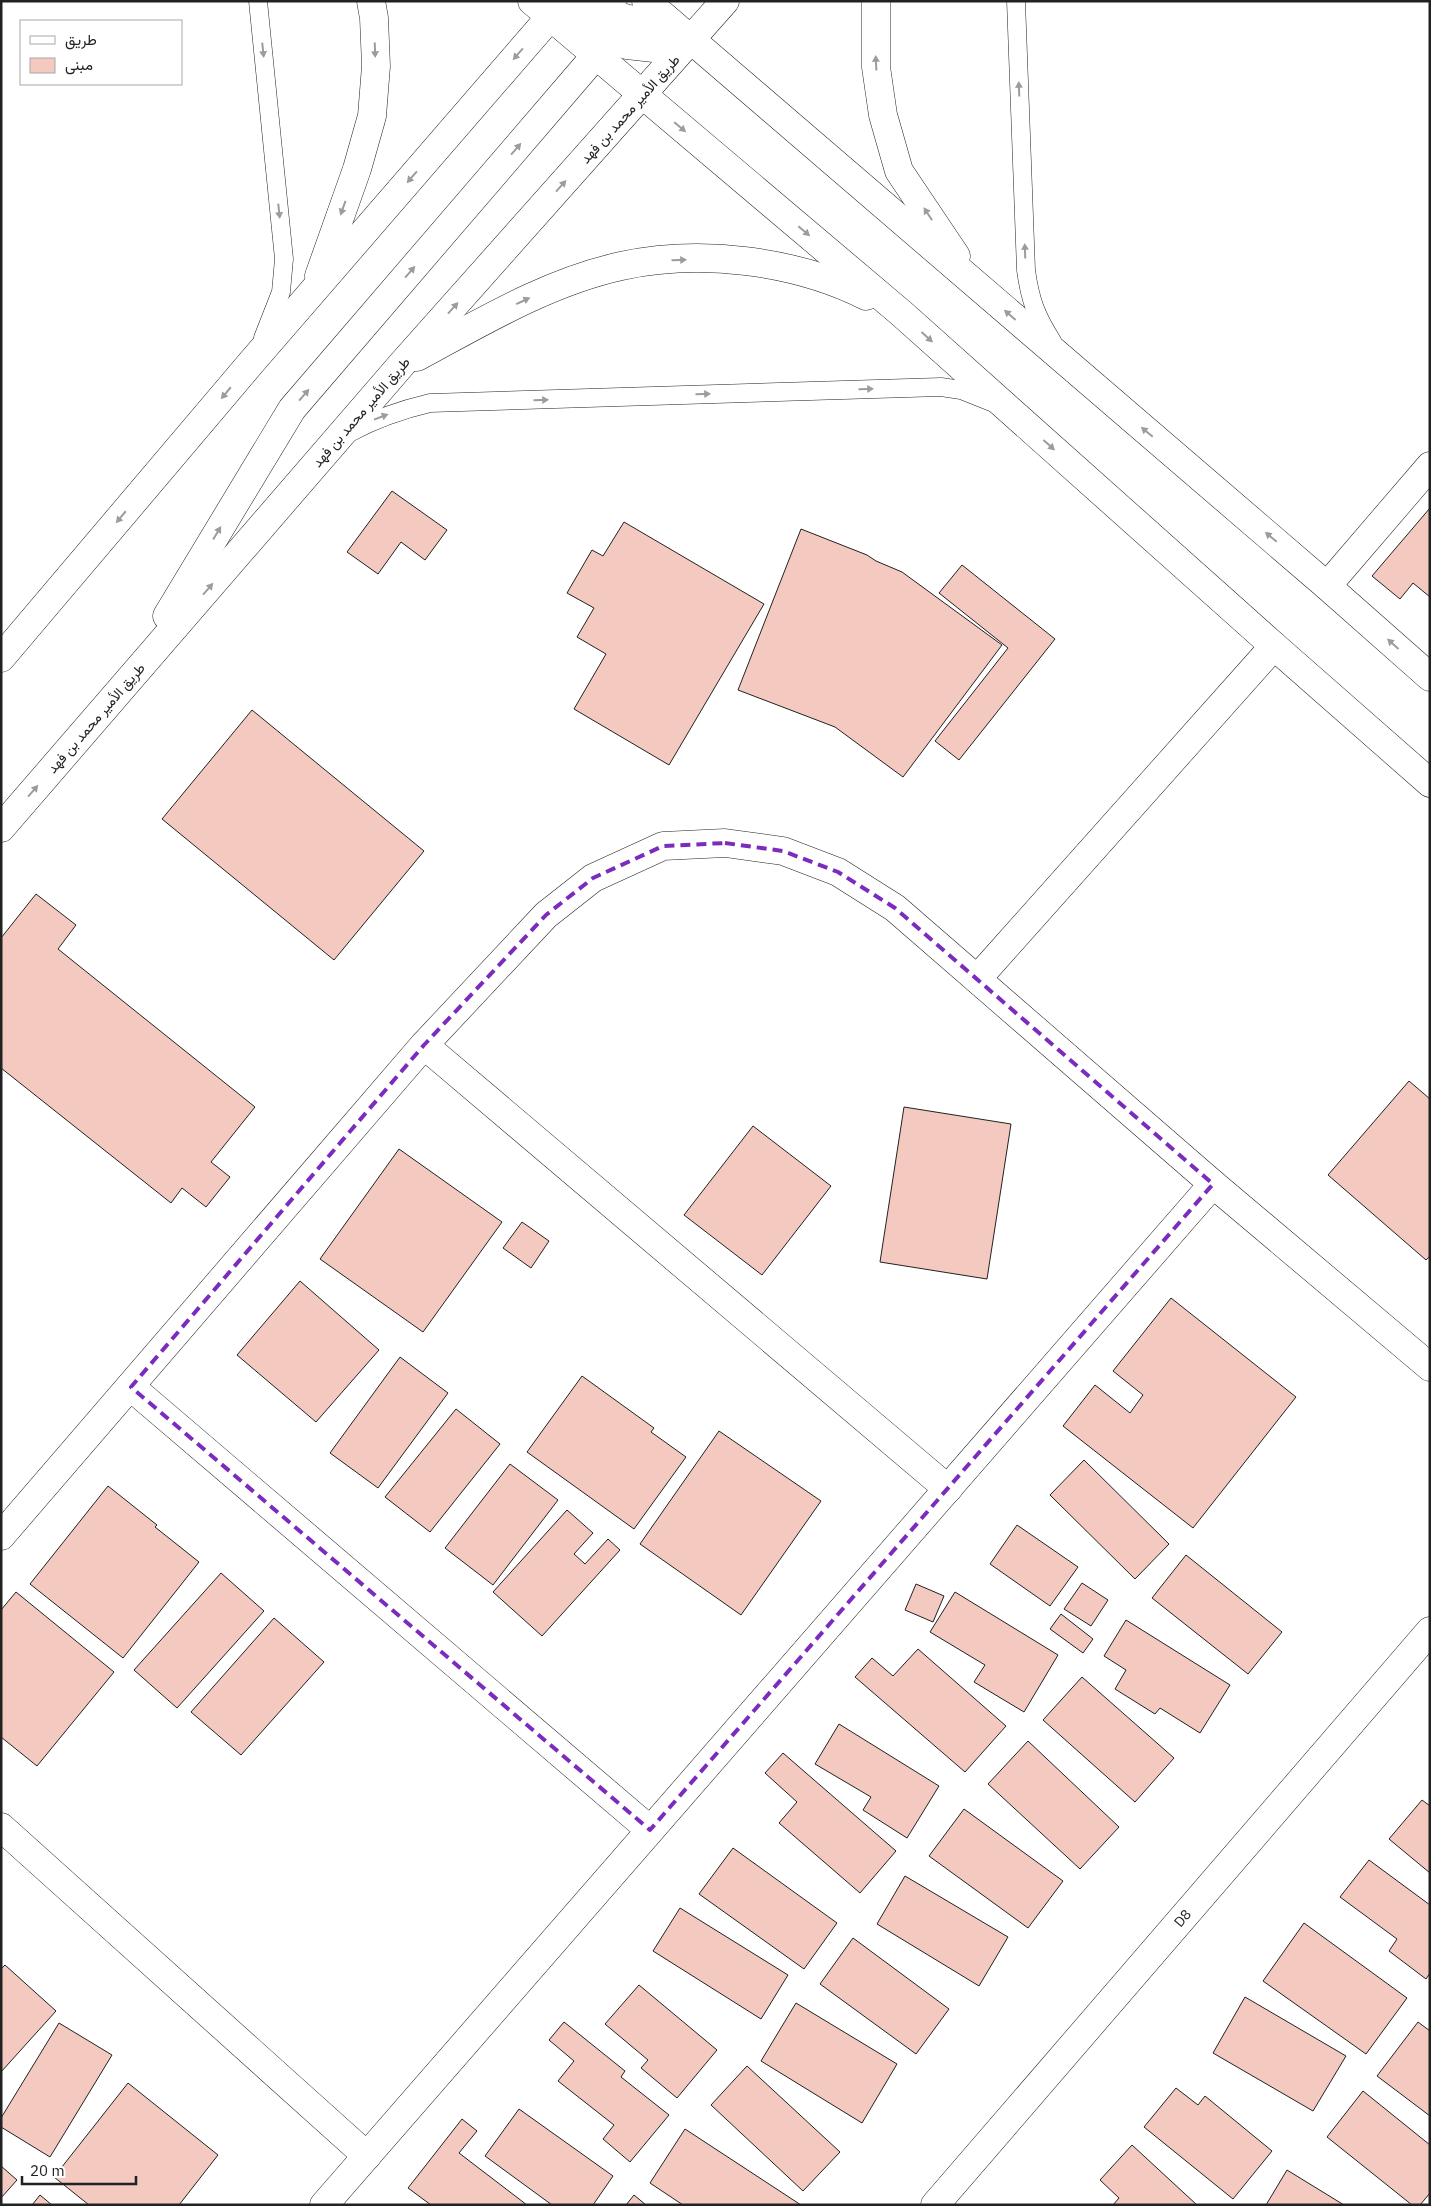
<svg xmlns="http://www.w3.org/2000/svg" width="1431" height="2206" font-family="'IBM Plex Sans',Vazirmatn,sans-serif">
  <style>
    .building { fill: #f3c9c0; stroke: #222 }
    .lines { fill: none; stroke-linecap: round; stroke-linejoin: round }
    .lane-casing { stroke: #222; stroke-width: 19 }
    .street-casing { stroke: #222; stroke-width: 29 }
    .secondary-casing { stroke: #222; stroke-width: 29 }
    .lane { stroke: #fff; stroke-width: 18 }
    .street { stroke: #fff; stroke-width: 28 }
    .secondary { stroke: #fff; stroke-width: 28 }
    .oneway { fill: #9c9c9c }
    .marked { fill: none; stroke: #7b2cbf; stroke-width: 4; stroke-dasharray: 10 6; stroke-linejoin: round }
    .labels { text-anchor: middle; stroke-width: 4; stroke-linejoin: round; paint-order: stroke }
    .street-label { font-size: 14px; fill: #222; stroke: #fff }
  </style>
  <rect width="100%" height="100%" fill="#fff"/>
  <g class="building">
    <polygon points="392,491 447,530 425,560 401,542 378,574 347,552"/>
    <polygon points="1430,508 1430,597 1413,583 1400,599 1372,576"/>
    <polygon points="624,522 764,604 669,765 574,709 606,654 577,637 594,608 567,593 592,550 603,556"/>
    <polygon points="801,529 867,555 876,561 902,572 1002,645 903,777 835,727 738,690"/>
    <polygon points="962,565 1055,639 959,760 935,741 1008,648 939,593"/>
    <polygon points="252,710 424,851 334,960 162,819"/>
    <polygon points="36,894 76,925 58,949 255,1107 211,1162 230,1177 206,1207 182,1188 171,1203 1,1068 1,938"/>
    <polygon points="1409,1081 1430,1099 1430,1256 1426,1260 1328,1175"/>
    <polygon points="904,1107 1011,1124 987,1279 880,1262"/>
    <polygon points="753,1126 831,1186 762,1275 684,1215"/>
    <polygon points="399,1149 502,1222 423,1332 320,1259"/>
    <polygon points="522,1222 549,1241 531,1268 503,1248"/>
    <polygon points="300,1281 379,1350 316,1422 237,1355"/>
    <polygon points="1171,1298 1296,1397 1193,1528 1063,1426 1095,1385 1130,1413 1143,1395 1113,1371"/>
    <polygon points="400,1357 448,1393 378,1488 330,1453"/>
    <polygon points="582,1376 654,1428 651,1432 686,1457 634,1529 527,1452"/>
    <polygon points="456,1409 500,1444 430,1532 385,1497"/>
    <polygon points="719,1431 821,1501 741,1615 640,1544"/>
    <polygon points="1084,1460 1169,1544 1135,1579 1050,1495"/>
    <polygon points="510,1464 558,1500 493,1585 445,1548"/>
    <polygon points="108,1486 157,1525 155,1527 199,1562 123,1658 30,1584"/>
    <polygon points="567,1510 593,1533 574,1554 585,1564 608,1539 620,1550 542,1636 493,1592"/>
    <polygon points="1017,1525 1078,1567 1050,1606 990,1564"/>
    <polygon points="1186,1555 1282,1632 1248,1674 1152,1598"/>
    <polygon points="221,1573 264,1611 177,1708 134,1670"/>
    <polygon points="1082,1583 1108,1600 1091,1626 1064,1609"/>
    <polygon points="916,1584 944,1596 933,1622 905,1610"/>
    <polygon points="16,1592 114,1672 37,1766 1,1737 1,1610"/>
    <polygon points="955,1592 1058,1655 1024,1712 974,1682 985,1665 930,1632"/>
    <polygon points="1061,1614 1093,1639 1083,1653 1050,1629"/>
    <polygon points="274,1618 324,1662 241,1755 191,1712"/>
    <polygon points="1126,1620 1230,1685 1200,1733 1160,1708 1155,1714 1115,1689 1126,1670 1104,1656"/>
    <polygon points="918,1649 1006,1726 965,1772 855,1677 872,1658 893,1676"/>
    <polygon points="1082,1677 1174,1758 1135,1802 1043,1720"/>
    <polygon points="839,1724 939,1786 907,1838 863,1810 871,1797 815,1764"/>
    <polygon points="1028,1741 1119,1827 1080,1869 988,1784"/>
    <polygon points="783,1753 896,1851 860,1893 779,1823 797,1802 765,1773"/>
    <polygon points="1422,1800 1430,1806 1430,1873 1389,1839"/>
    <polygon points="964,1809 1063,1881 1028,1928 929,1856"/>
    <polygon points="733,1848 837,1923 804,1969 699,1894"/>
    <polygon points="1369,1860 1430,1905 1430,1973 1426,1979 1389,1951 1397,1939 1340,1897"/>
    <polygon points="905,1876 1008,1937 979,1986 877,1924"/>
    <polygon points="680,1908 788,1975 761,2019 653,1951"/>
    <polygon points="1304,1923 1407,1998 1366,2054 1263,1981"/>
    <polygon points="853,1938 949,2009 916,2054 820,1984"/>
    <polygon points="5,1965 56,2011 1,2072 1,1969"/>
    <polygon points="639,1985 717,2050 677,2098 641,2068 648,2060 605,2024"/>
    <polygon points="1245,1997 1346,2056 1313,2111 1213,2053"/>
    <polygon points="796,2003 897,2064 862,2123 761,2061"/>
    <polygon points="564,2022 625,2071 621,2077 669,2115 630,2162 603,2139 614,2125 558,2081 574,2061 549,2040"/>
    <polygon points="1418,2022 1430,2031 1430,2116 1377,2076"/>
    <polygon points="59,2023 112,2055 50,2157 1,2127 1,2118"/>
    <polygon points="747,2066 840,2152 803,2191 711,2105"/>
    <polygon points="128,2083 218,2155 179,2205 89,2205 54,2177"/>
    <polygon points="1176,2088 1198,2105 1205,2096 1272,2151 1233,2199 1144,2127"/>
    <polygon points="1363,2091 1430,2145 1430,2193 1420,2205 1412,2205 1327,2137"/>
    <polygon points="519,2109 613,2176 593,2205 552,2205 485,2156"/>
    <polygon points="462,2119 477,2131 459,2153 527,2205 431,2205 408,2188"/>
    <polygon points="685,2129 801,2205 683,2205 650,2183"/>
    <polygon points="1132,2145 1197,2205 1113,2205 1119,2198 1100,2180"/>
    <polygon points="1,2166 17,2180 1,2198"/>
    <polygon points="1287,2170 1344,2205 1266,2205"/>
    <polygon points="40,2195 52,2205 32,2205"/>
    <polygon points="634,2195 646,2205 626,2205"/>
  </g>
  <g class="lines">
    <defs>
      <g id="lane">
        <polyline points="258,1 284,259 281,292 263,338"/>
        <path d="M1016 1 1026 270C1030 300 1036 316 1052 341"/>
        <path d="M349 433C375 419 400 410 430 403L941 387 961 390 991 402"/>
      </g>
      <g id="street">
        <polyline points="1327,586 1430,466"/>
        <polyline points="977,979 1274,646"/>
        <polyline points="424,1045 948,1489"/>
        <polyline points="131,1387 650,1830"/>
        <polyline points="1,1536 424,1045 546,915 593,878 663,846 725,843 783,851 838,872 895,908 1213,1184 1430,1367"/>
        <polyline points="1,1827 367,2156"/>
        <polyline points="324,2205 1213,1184"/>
        <path id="s1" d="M935 2205 1430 1631"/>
      </g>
      <g id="secondary">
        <polyline points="532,1 901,313 1274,646 1430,783"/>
        <polyline points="646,1 1327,586 1430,677"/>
        <polyline points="876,1 876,67 883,115 899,171 956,256"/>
        <path d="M550 17C555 15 560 11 565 11 596 7 648 24 677 35"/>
        <polyline points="588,34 627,45 672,50 692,40"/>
        <polyline points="319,276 357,169 372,116 376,66 374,18 371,1"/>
        <path d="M417 357C482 322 548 282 621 266 700 249 794 260 866 296"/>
        <polyline points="167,616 292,409 596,55 606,39 612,1"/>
        <polyline points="1,658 250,364 564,1"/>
        <polyline points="1,828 402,364 725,1"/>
      </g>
    </defs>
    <use href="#lane" class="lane-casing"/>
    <use href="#street" class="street-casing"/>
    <use href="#secondary" class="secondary-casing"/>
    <use href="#lane" class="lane"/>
    <use href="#street" class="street"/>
    <use href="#secondary" class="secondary"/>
  </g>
  <defs><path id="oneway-solid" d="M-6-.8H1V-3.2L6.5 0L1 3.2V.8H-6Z" transform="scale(1.25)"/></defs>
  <g class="oneway">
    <use href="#oneway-solid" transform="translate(263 50) rotate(84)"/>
    <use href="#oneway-solid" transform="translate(375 50) rotate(88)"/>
    <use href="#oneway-solid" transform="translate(518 54) rotate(131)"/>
    <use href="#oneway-solid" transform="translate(876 63) rotate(-93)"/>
    <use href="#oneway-solid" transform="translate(1019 89) rotate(-92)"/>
    <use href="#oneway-solid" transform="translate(680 127) rotate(40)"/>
    <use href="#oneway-solid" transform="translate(516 149) rotate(-49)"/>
    <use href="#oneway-solid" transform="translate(412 177) rotate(131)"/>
    <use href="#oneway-solid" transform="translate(561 186) rotate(-48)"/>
    <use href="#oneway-solid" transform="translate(343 208) rotate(110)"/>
    <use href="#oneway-solid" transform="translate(279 211) rotate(84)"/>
    <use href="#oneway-solid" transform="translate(928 214) rotate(-123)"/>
    <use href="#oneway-solid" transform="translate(804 231) rotate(40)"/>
    <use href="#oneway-solid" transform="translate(1025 251) rotate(-92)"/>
    <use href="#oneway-solid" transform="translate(679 260) rotate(-2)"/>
    <use href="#oneway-solid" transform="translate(410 272) rotate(-49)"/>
    <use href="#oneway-solid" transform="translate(523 301) rotate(-25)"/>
    <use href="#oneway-solid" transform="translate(453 308) rotate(-48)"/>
    <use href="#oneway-solid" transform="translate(1010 315) rotate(-139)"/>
    <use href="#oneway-solid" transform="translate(927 337) rotate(42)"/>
    <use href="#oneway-solid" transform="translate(866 389) rotate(-2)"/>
    <use href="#oneway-solid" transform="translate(226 393) rotate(130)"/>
    <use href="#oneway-solid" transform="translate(703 394) rotate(-2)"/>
    <use href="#oneway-solid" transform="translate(304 395) rotate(-49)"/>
    <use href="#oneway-solid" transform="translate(541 400) rotate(-2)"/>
    <use href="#oneway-solid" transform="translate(381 417) rotate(-21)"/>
    <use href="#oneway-solid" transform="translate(1147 432) rotate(-140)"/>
    <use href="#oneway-solid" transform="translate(1049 445) rotate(42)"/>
    <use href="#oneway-solid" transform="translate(121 517) rotate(130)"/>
    <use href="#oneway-solid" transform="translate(217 533) rotate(-59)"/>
    <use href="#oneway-solid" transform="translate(1271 537) rotate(-140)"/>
    <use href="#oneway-solid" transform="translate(208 589) rotate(-49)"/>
    <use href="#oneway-solid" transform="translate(1393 644) rotate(-138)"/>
    <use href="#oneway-solid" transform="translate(33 791) rotate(-49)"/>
  </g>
  <path class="marked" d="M725 843 783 851 838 872 895 908 1213 1184 650 1830 131 1387 424 1045 546 915 593 878 663 846Z"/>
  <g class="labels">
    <g class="street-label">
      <text transform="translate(630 109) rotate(-48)" y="5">طريق الأمير محمد بن فهد</text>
      <text transform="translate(361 412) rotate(-49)" y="5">طريق الأمير محمد بن فهد</text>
      <text transform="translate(96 718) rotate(-49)" y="5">طريق الأمير محمد بن فهد</text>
      <text dy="5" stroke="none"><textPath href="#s1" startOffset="379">D8</textPath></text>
    </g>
  </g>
  <rect width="1431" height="2206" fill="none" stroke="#222222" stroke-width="5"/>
  <rect x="20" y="20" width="162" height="65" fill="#ffffff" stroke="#a7a7a7"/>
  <rect x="30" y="36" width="25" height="8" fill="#ffffff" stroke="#a7a7a7"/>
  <text x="65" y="45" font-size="15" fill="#222222">طريق</text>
  <rect x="30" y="58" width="25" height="15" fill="#f3c9c0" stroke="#a7a7a7"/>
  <text x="65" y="70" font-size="15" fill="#222222">مبنى</text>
  <path d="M22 2176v8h114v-8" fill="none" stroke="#222222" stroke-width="2.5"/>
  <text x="30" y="2176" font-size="15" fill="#222222" stroke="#ffffff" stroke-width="4" paint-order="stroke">20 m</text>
</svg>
